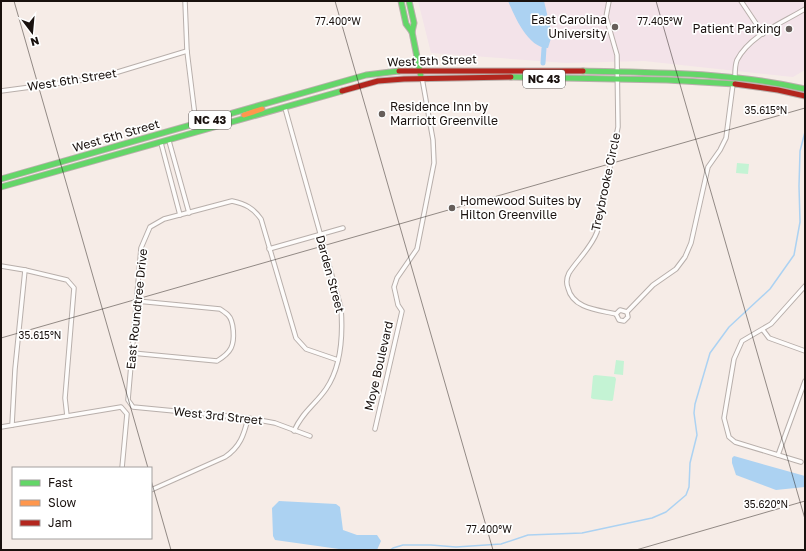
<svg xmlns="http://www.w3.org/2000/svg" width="806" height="551" font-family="'Golos Text',sans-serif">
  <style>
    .education { fill: #f3e3e9 }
    .green { fill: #c4f3d4 }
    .water { fill: #acd2f2 }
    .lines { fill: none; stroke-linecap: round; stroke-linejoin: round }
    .stream { stroke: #acd2f2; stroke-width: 1.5 }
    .canal { stroke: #acd2f2; stroke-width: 5 }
    .street-casing { stroke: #b8afab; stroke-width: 5.5 }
    .fast-casing { stroke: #b8afab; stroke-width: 7 }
    .slow-casing { stroke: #b8afab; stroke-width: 7 }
    .jam-casing { stroke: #b8afab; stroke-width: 7 }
    .street { stroke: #fefcfb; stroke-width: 3.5 }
    .fast { stroke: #63d668; stroke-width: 5 }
    .slow { stroke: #ff974d; stroke-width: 5 }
    .jam { stroke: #b3261e; stroke-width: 5 }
    .ticks { fill: none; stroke: #19110e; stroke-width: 1; stroke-opacity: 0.45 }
    .poi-dot { fill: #665e5a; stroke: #fff; stroke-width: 1.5 }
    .labels { text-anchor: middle; stroke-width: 3.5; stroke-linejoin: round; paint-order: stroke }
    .shield { fill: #fff; stroke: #5e5856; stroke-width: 1 }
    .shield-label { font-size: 11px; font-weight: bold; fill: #19110e }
    .poi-label { font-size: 12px; fill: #19110e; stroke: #fff; text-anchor: end }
    .street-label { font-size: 12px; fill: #19110e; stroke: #fff }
    .ticks-label { font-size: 10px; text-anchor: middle; fill: #19110e; stroke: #fff; stroke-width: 3.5; stroke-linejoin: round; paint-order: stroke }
  </style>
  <rect width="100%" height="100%" fill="#f6ece7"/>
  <polygon class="education" points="418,1 805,1 805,70 793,77 644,61 566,63 431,53"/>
  <g class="green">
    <polygon points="737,163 749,164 748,174 736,173"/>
    <polygon points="616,360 624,361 623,375 614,374"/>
    <polygon points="595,375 615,377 616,379 613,400 612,401 593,399 591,398 593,376"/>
  </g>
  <g class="water">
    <path d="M508 1H544L552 35 548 48C528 48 515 17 508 1Z"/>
    <polygon points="734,456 805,476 805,487 776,490 736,475 732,463 732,458"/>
    <polygon points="279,501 336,504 340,507 343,530 357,535 377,535 381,541 377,550 346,550 275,540 273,536 272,508"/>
  </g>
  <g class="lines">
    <polyline class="stream" points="390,550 393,548 403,545 431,545 456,547 501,544 528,535 582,533 652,518 666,512 686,495 689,487 690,463 697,435 694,413 695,404 710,353 729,327 770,289 794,255 800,222 799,186 800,151 805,132"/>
    <polyline class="canal" points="543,63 544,48"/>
    <defs>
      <g id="street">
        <polyline points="185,1 187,51 196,124"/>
        <path d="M609 1 606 17 617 55 618 127 597 232C591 248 578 259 569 273 567 277 566 283 568 288 573 309 599 310 616 314"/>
        <polyline points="741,1 763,34"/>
        <path d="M735 76C735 71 735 65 737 60 750 35 782 23 805 9"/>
        <polyline points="1,91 98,78 187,51"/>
        <path d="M285 108 341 308C343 335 342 366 326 389 315 405 303 411 294 431"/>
        <polyline points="169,141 189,213"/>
        <polyline points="161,143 180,215"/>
        <polyline points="269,249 343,228"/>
        <polyline points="1,266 25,270 67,280 74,288 65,398 67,416"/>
        <polyline points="627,312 653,285 676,269 685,257 691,243 708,167 720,150 726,138 733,84"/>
        <polyline points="616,314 619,320 624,321 628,317 627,312"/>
        <polyline points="616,314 620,310 627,312"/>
        <polyline points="763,330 769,338 805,351"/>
        <path d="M132 353 217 361C222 358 228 354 231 348 235 340 234 321 228 315 226 313 223 311 220 309L137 301"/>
        <polyline points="12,425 15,369 25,270"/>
        <polyline points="1,427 121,407 127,414 122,468"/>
        <polyline points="375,429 402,311 398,305 394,287 397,278 417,249 434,163 433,140 422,78"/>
        <path d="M310 436 275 423 248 418 133 407 128 400 141 248 150 227 164 219 232 201C246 204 253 208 261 219L296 338 306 349 338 360"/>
        <polyline points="778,455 805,381"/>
        <polyline points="801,462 735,442 729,437 724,418 734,359 742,341 771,324 805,286"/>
        <path d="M151 490 225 457C240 447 244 435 248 418"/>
      </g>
      <g id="fast">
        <polyline points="401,1 406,24 412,32 421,77"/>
        <polyline points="409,1 414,23 412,32"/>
        <path d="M583 71C658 73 732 72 805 89"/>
        <polyline points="511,77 667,80 735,84"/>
        <polyline points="1,179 366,75 399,71"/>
        <polyline points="1,187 342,91"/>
      </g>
      <polyline id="slow" points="244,115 262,109"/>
      <g id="jam">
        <polyline points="399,71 583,71"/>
        <polyline points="735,84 778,90 805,96"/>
        <polyline points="342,91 378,81 404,79 511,77"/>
      </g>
    </defs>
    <use href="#street" class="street-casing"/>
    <use href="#fast" class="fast-casing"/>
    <use href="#slow" class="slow-casing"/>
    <use href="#jam" class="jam-casing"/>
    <use href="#street" class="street"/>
    <use href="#fast" class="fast"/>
    <use href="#slow" class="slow"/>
    <use href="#jam" class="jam"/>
  </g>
  <path class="ticks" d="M14 1 148 468M335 1 493 550M656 1 805 519M1 338 805 108M151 480 171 550M636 550 805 501"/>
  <g class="poi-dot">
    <circle cx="615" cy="27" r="4"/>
    <circle cx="789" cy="29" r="4"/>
    <circle cx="382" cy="114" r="4"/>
    <circle cx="452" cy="208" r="4"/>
  </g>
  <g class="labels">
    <g class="shield">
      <rect x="523" y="70" width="42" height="18" rx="3"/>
      <rect x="189" y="111" width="42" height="18" rx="3"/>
    </g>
    <g class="shield-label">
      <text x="544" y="83">NC 43</text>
      <text x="210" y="124">NC 43</text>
    </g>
    <g class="poi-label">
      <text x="607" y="24">East Carolina<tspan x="607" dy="14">University</tspan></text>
      <text x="781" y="33">Patient Parking</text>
      <text x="390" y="111" text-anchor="start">Residence Inn by<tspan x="390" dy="14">Marriott Greenville</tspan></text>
      <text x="460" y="205" text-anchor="start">Homewood Suites by<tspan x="460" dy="14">Hilton Greenville</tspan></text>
    </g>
    <g class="street-label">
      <text transform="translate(432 61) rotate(-2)" y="4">West 5th Street</text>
      <text transform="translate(72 80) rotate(-9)" y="4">West 6th Street</text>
      <text transform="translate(116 136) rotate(-16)" y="4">West 5th Street</text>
      <text transform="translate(606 182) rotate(-78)" y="4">Treybrooke Circle</text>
      <text transform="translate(330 274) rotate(75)" y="4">Darden Street</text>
      <text transform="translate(137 309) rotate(-84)" y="4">East Roundtree Drive</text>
      <text transform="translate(379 366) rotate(-77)" y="4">Moye Boulevard</text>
      <text transform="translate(218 416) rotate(6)" y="4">West 3rd Street</text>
    </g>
  </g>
  <g class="ticks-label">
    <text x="338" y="25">77.400°W</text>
    <text x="660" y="25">77.405°W</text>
    <text x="766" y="114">35.615°N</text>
    <text x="40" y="339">35.615°N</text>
    <text x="766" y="508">35.620°N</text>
    <text x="489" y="533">77.400°W</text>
  </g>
  <rect width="806" height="551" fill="none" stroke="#19110e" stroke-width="4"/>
  <rect x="12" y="467" width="140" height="72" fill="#ffffff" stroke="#a3a09f"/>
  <rect x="20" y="480" width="20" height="6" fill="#63d668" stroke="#a3a09f"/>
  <text x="48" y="487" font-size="12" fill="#19110e">Fast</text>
  <rect x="20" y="500" width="20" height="6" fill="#ff974d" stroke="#a3a09f"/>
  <text x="48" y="507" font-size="12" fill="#19110e">Slow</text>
  <rect x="20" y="520" width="20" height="6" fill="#b3261e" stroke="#a3a09f"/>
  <text x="48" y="527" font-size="12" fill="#19110e">Jam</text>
  <g transform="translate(32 32) rotate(164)" stroke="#ffffff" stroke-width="3" paint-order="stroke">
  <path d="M0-3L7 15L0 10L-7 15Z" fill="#19110e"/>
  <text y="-6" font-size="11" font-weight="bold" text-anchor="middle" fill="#19110e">N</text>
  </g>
</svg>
